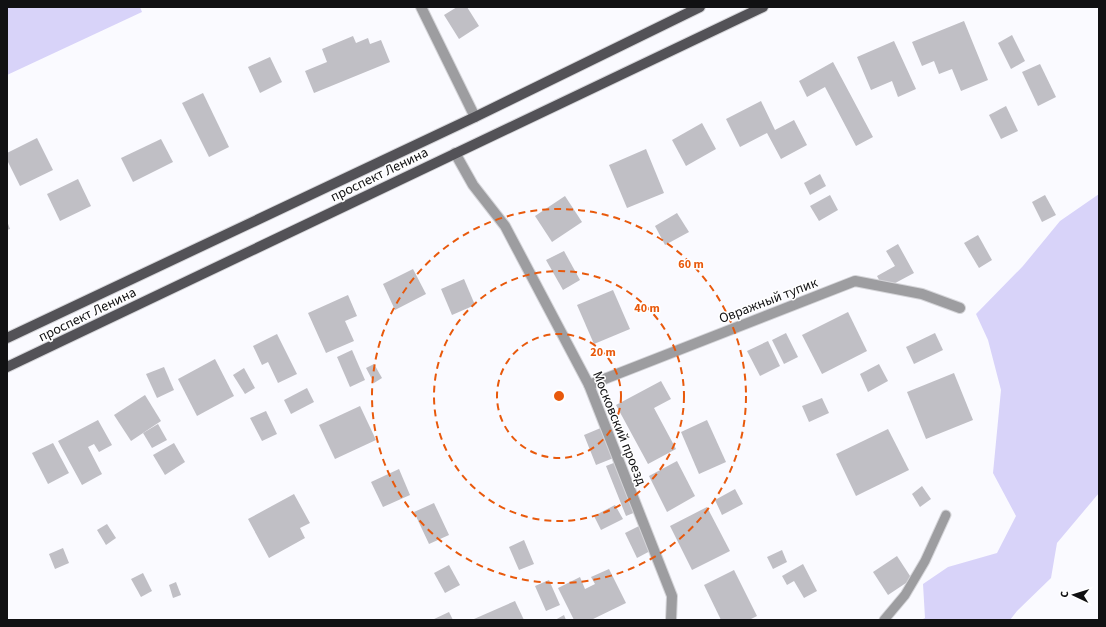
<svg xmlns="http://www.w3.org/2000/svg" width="1106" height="627" font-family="'Source Sans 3',sans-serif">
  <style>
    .green { fill: #d8d3f9 }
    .building { fill: #c0bfc5 }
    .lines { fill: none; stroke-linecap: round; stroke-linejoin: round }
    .service-casing { stroke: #d5d5d9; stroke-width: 11 }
    .minor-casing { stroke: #d5d5d9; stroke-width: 12 }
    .primary-casing { stroke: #d5d5d9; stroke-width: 12 }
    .service { stroke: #9d9da0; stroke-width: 9 }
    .minor { stroke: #9d9da0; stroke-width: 10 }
    .primary { stroke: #535257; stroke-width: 10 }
    .ring { fill: none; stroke: #e8590c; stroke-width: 2; stroke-dasharray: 7 5 }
    .labels { text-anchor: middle; stroke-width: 3; stroke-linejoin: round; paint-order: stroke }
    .street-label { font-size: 14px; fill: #111113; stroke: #fff }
    .centre { fill: #e8590c; stroke: #fff; stroke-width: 2 }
    .ring-label { font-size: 12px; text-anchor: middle; font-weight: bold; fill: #e8590c; stroke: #fff; stroke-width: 3; stroke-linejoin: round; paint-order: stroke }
  </style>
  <rect width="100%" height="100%" fill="#fafaff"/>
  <g class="green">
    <polygon points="7,7 140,7 142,12 7,75"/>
    <polygon points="1099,194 1099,493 1057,543 1051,578 1017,611 1010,620 921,620 925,618 923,584 948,567 997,553 1016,516 993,473 1001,390 988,340 976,314 1023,266 1060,221"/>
  </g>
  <g class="building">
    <polygon points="457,7 467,7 479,26 459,39 444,15"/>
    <polygon points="964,21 988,80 961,91 952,69 939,74 934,61 922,66 912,42"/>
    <polygon points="1012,35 1025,61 1011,69 998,43"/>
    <polygon points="353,36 356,43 368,38 370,44 381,40 390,62 314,93 305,71 327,62 322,49"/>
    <polygon points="894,41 916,89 898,97 892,81 871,90 857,57"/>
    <polygon points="270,57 282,82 260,93 248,67"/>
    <polygon points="833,62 873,137 856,146 825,87 807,97 799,81"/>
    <polygon points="1040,64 1056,97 1038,106 1022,72"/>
    <polygon points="203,93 229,147 209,157 182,103"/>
    <polygon points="761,101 775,130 794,120 807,145 781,159 767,133 740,147 726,119"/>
    <polygon points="1006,106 1018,131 1001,139 989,115"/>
    <polygon points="702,123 716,149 686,166 672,140"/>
    <polygon points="37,138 53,170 20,186 7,160 7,153"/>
    <polygon points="161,139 173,162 133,182 121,158"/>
    <polygon points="646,149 664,193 627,208 609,165"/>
    <polygon points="820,174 826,186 810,195 804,183"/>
    <polygon points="78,179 91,206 60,221 47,194"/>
    <polygon points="830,195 838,210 819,221 810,206"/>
    <polygon points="1045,195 1056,215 1042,222 1032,202"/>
    <polygon points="565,196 582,222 552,242 535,216"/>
    <polygon points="677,213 689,232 665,245 655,226"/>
    <polygon points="7,221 10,229 7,230"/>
    <polygon points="978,235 992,260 979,268 964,243"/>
    <polygon points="898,244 914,273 884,289 877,276 895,266 886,251"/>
    <polygon points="564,251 580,280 563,290 546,260"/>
    <polygon points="413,269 426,294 395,310 383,284"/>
    <polygon points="464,279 475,305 452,315 441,289"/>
    <polygon points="613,290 630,329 594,344 577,305"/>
    <polygon points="348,295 357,316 345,321 354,341 326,353 308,313"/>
    <polygon points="848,312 867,351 822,374 802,335"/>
    <polygon points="786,333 798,357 784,364 772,340"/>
    <polygon points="935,333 943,350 914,364 906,347"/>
    <polygon points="277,334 297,374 278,383 268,362 262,365 253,346"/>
    <polygon points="768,341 780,366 760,376 747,351"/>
    <polygon points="352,350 365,380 350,387 337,357"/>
    <polygon points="215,359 234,396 197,416 178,379"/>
    <polygon points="374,364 382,378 374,383 366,368"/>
    <polygon points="879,364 888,381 868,392 860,374"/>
    <polygon points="164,367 174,390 157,398 146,374"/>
    <polygon points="244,368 255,388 245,394 233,375"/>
    <polygon points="954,373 973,420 926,439 907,392"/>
    <polygon points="661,381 671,399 654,408 676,449 648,464 616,405"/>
    <polygon points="307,388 314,402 291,414 284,400"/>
    <polygon points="145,395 161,421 131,441 114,415"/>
    <polygon points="822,398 829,413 809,422 802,406"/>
    <polygon points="360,406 376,440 335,459 319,425"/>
    <polygon points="266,411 277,434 262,441 250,418"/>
    <polygon points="98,420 112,445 99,452 94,444 88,447 102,474 82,485 58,441"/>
    <polygon points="707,420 726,462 699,474 681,432"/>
    <polygon points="158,424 167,440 152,448 143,433"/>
    <polygon points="603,427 616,457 596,465 584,435"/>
    <polygon points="888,429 909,470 856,496 836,454"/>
    <polygon points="53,443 69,473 48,484 32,453"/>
    <polygon points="174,443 185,462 165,475 153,455"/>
    <polygon points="677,461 695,496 667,512 649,476"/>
    <polygon points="616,462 636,512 626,516 606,466"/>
    <polygon points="399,469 410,495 383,507 371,482"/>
    <polygon points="922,486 931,499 920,507 912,494"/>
    <polygon points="735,489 743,504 722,515 715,500"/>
    <polygon points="294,494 310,523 300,528 305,538 269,558 248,519"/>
    <polygon points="434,503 449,535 429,544 414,512"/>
    <polygon points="615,505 623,519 601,530 594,516"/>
    <polygon points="707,507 730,551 692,570 670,526"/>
    <polygon points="107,524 116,538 106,545 97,530"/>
    <polygon points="641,525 652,550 637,558 625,533"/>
    <polygon points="524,540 534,564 519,570 509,547"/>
    <polygon points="63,548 69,563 55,569 49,554"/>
    <polygon points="782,550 787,562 773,569 767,557"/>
    <polygon points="897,556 912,579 888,595 873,572"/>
    <polygon points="803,564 817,591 804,598 794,581 787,585 782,576"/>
    <polygon points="449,565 460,585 445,593 434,573"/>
    <polygon points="609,569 626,603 591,620 574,620 558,588 580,577 585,589 595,584 591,577"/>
    <polygon points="734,570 757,616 749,620 721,620 704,585"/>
    <polygon points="143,573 152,591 141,597 131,579"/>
    <polygon points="549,580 560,605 546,611 535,586"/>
    <polygon points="176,582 181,595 173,598 169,585"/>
    <polygon points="515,601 524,620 475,620 474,619"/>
    <polygon points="449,612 453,620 432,620"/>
    <polygon points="564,615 566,620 555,620"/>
  </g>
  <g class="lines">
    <defs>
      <polyline id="service" points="884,620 905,595 925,561 946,515"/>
      <g id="minor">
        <polyline points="421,7 475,117"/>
        <polyline points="455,153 473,185 505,226 589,385 672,596 671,620"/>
        <polyline points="589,385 855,281 922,294 960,308"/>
      </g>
      <g id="primary">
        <polyline points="7,338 475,117 700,7"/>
        <polyline points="7,367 763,7"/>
      </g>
    </defs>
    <use href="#service" class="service-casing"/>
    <use href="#minor" class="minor-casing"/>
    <use href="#primary" class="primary-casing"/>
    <use href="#service" class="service"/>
    <use href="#minor" class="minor"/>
    <use href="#primary" class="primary"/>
  </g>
  <g class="ring">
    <circle cx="559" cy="396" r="62"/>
    <circle cx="559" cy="396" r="125"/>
    <circle cx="559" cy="396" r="187"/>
  </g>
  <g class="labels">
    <g class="street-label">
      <text transform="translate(379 174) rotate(-26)" y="5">проспект Ленина</text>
      <text transform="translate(768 300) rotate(-21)" y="5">Овражный тупик</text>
      <text transform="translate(87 314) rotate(-26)" y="5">проспект Ленина</text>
      <text transform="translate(620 428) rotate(68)" y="5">Московский проезд</text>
    </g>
  </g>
  <circle cx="559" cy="396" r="6" class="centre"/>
  <g class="ring-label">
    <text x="691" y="268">60 m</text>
    <text x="647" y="312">40 m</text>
    <text x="603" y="356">20 m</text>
  </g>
  <rect width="1106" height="627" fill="none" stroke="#111113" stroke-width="16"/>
  <g transform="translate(1074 595) rotate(274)" stroke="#ffffff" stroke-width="3" paint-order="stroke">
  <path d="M0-3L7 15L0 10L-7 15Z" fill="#111113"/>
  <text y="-6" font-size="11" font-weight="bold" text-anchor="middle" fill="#111113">С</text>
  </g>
</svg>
